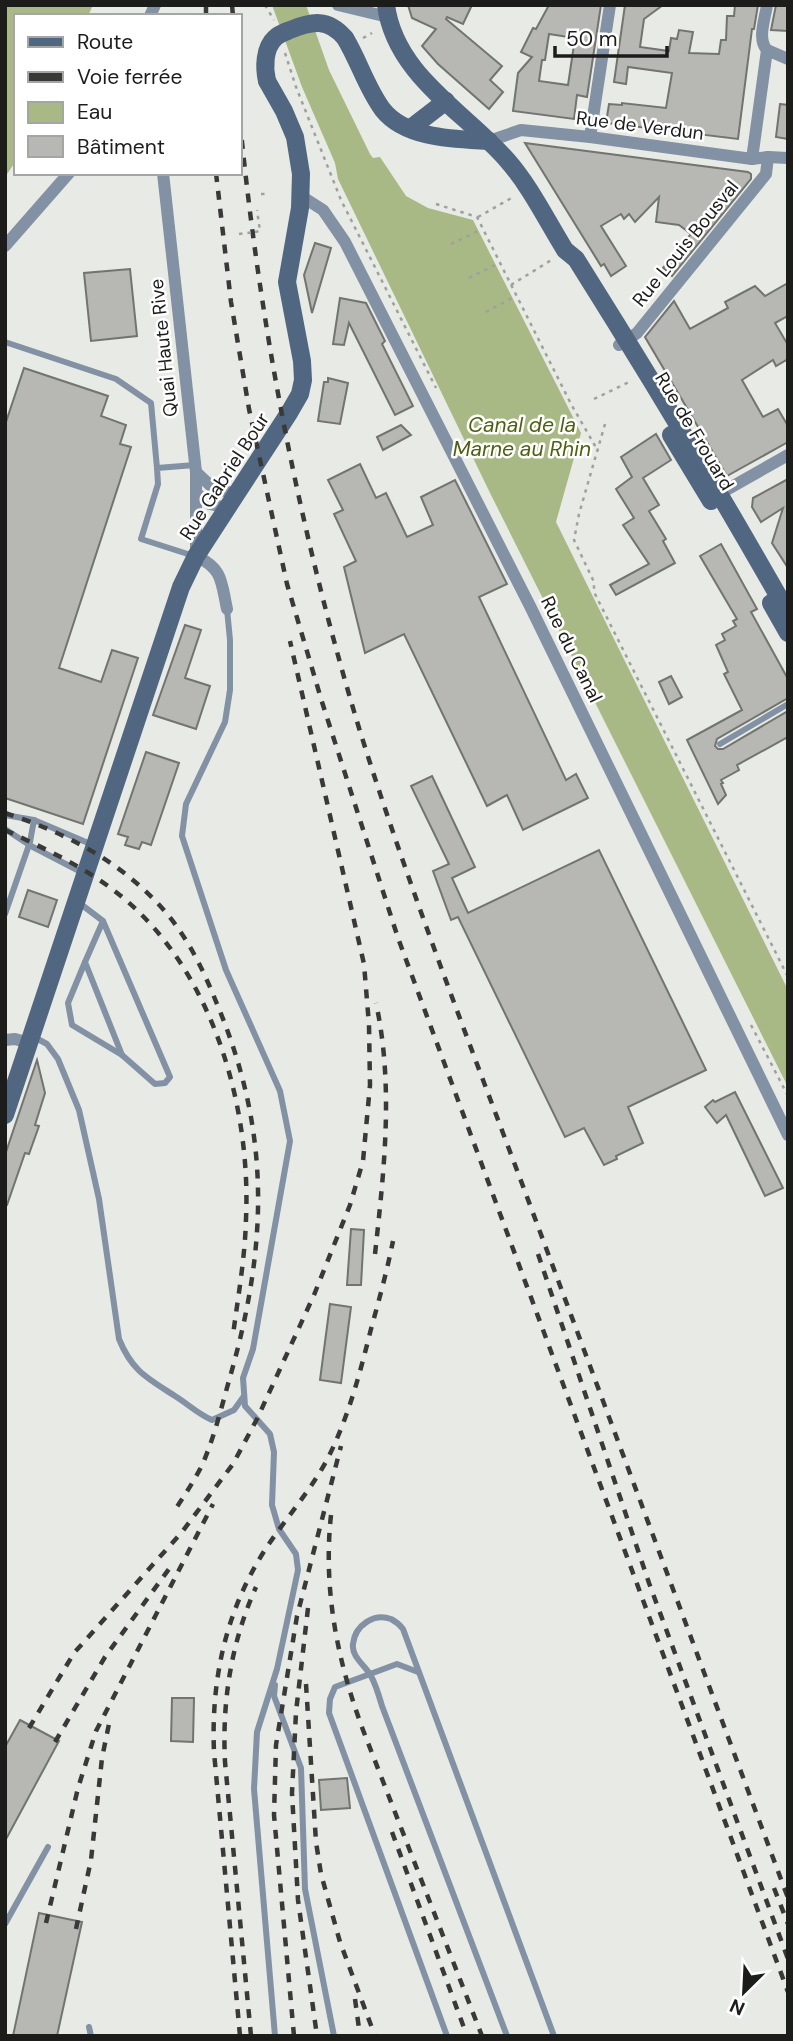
<svg xmlns="http://www.w3.org/2000/svg" width="793" height="2041" font-family="'DM Sans',sans-serif">
  <style>
    .water { fill: #a9b985 }
    .building { fill: #b7b8b4; stroke: #72746f; stroke-width: 2; fill-rule: evenodd }
    .lines { fill: none; stroke-linecap: round; stroke-linejoin: round }
    .path { stroke: #a0a19d; stroke-width: 2.5; stroke-dasharray: 3.5 5; stroke-linecap: butt }
    .lane { stroke: #8291a3; stroke-width: 6 }
    .street { stroke: #8291a3; stroke-width: 12 }
    .secondary { stroke: #516781; stroke-width: 18 }
    .rail { stroke: #393a38; stroke-width: 4.5; stroke-dasharray: 9 9; stroke-linecap: butt }
    .path-bridge { stroke: #a0a19d; stroke-width: 2.5; stroke-dasharray: 3.5 5; stroke-linecap: butt }
    .secondary-bridge { stroke: #516781; stroke-width: 18 }
    .labels { text-anchor: middle; stroke-width: 5; stroke-linejoin: round; paint-order: stroke }
    .street-label { font-size: 19px; fill: #1c1d1b; stroke: #fff }
    .water-label { font-size: 21px; font-style: italic; fill: #4e6010; stroke: #fff }
  </style>
  <rect width="100%" height="100%" fill="#e8eae5"/>
  <g class="water">
    <polygon points="5,5 93,5 88,16 16,16 16,161 5,177"/>
    <polygon points="272,5 306,5 329,70 370,154 373,158 380,157 406,196 428,208 473,220 581,433 556,522 788,990 788,1087 491,495 338,179 335,163 302,87"/>
  </g>
  <g class="building">
    <polygon points="408,5 472,5 463,24 447,17 446,19 502,66 490,80 503,92 489,109 438,64 422,46 436,29 412,18"/>
    <path d="M549 5H601L587 97 577 95 574 119 513 111 518 73 532 57 521 52 533 28 536 29ZM549 34 575 38 568 85 539 81 542 60H545Z"/>
    <polygon points="625,5 663,5 644,19 640,47 669,51 671,38 677,39 679,30 693,32 689,53 719,54 721,40 726,40 727,16 734,16 735,5 758,5 754,29 752,29 738,139 606,123 609,104 622,105 622,103 666,108 672,73 628,67 626,84 614,82"/>
    <polygon points="776,5 788,5 788,31 771,30"/>
    <polygon points="780,104 788,105 788,139 776,137"/>
    <polygon points="525,143 748,172 751,174 751,179 672,276 663,268 691,234 679,225 656,222 659,197 635,222 629,214 624,219 621,214 601,226 626,266 611,276 604,264 601,266"/>
    <polygon points="315,243 331,248 312,313 304,275"/>
    <polygon points="130,269 137,336 91,341 84,273"/>
    <polygon points="788,283 788,316 775,323 788,345 788,359 776,366 773,360 742,380 763,417 778,409 788,426 788,442 727,476 645,337 674,301 690,329 728,308 725,302 755,286 765,296"/>
    <polygon points="340,298 366,303 385,341 382,344 413,406 395,415 349,323 344,345 333,344"/>
    <polygon points="24,368 108,396 101,416 126,425 120,444 131,447 59,668 101,682 112,650 138,658 83,824 5,798 5,425"/>
    <polygon points="328,378 348,383 340,424 318,421 324,382 328,382"/>
    <polygon points="401,425 411,435 383,450 377,437"/>
    <polygon points="656,434 671,460 643,478 659,505 649,511 666,539 663,541 675,563 616,595 610,585 649,564 623,525 634,518 616,489 632,477 621,457"/>
    <polygon points="360,464 376,498 386,493 407,537 433,525 421,497 455,480 507,584 479,597 566,780 576,774 588,798 523,830 507,795 487,806 404,634 365,653 344,567 356,561 334,514 343,510 328,480"/>
    <polygon points="788,479 788,568 772,543 783,508 761,522 752,507 753,498"/>
    <polygon points="721,544 757,609 751,612 788,679 788,698 717,739 715,746 718,749 723,749 788,711 788,737 737,765 739,770 721,780 723,783 721,784 726,795 718,804 687,740 742,710 724,674 728,672 716,645 725,640 722,634 736,626 733,621 737,619 700,556"/>
    <polygon points="185,625 201,630 185,678 210,686 196,729 153,715"/>
    <polygon points="671,676 682,697 669,704 659,682"/>
    <polygon points="146,752 179,763 151,845 142,842 139,849 125,845 128,837 118,834"/>
    <polygon points="432,776 475,867 452,878 468,913 599,850 706,1070 628,1107 643,1143 616,1156 617,1159 604,1165 584,1128 565,1137 458,917 451,920 433,871 449,864 411,786"/>
    <polygon points="28,890 57,900 48,927 19,917"/>
    <polygon points="37,1060 45,1093 35,1125 39,1126 29,1154 25,1153 7,1205 5,1205 5,1155"/>
    <polygon points="735,1092 783,1188 765,1196 726,1115 717,1123 705,1107 713,1100 715,1102"/>
    <polygon points="351,1229 364,1230 361,1285 347,1285"/>
    <polygon points="330,1304 351,1307 341,1383 320,1380"/>
    <polygon points="172,1698 194,1698 193,1742 171,1741"/>
    <polygon points="20,1720 59,1741 5,1841 5,1747"/>
    <polygon points="347,1778 350,1808 321,1810 319,1780"/>
    <polygon points="39,1913 82,1922 57,2036 13,2036"/>
  </g>
  <g class="lines">
    <g class="path">
      <polyline points="265,5 274,20"/>
      <polyline points="363,38 372,33"/>
      <polyline points="285,53 296,87 341,200 436,388"/>
      <polyline points="261,194 267,194"/>
      <polyline points="436,204 477,217 571,404 598,451"/>
      <polyline points="478,217 515,196"/>
      <polyline points="255,232 260,231 257,210"/>
      <polyline points="451,244 478,231"/>
      <polyline points="469,278 495,265"/>
      <polyline points="511,285 553,259"/>
      <polyline points="486,312 512,298"/>
      <polyline points="594,399 631,381"/>
      <polyline points="605,424 579,514 574,540 594,582 594,592 788,977"/>
      <polyline points="751,1025 788,1096"/>
    </g>
    <g class="lane">
      <polyline points="5,342 116,379 151,403 157,468"/>
      <polyline points="194,556 141,539 158,484 157,468 195,465"/>
      <polyline points="227,609 230,640 230,690 225,722 186,804 182,836 226,970 280,1091 290,1141 253,1349 243,1378 245,1406 270,1434 274,1452 272,1505 279,1529 296,1554 298,1570 277,1669 257,1732 254,1789 275,2036"/>
      <polyline points="720,744 788,704"/>
      <polyline points="5,815 34,820 93,845"/>
      <polyline points="5,829 31,846 83,873"/>
      <polyline points="78,902 103,921 170,1077 165,1083 155,1084 122,1055 85,962 103,921"/>
      <polyline points="5,914 30,842 34,820"/>
      <polyline points="85,962 68,1003 72,1025 122,1055"/>
      <path d="M32 1036 47 1044 58 1059 79 1110 99 1199 119 1339C132 1371 147 1378 175 1396 188 1404 198 1414 212 1420L234 1410 244 1396"/>
      <polyline points="418,1672 397,1664 335,1687 330,1699 329,1713 447,2036"/>
      <polyline points="275,1685 274,1696 301,1768 305,1889 334,2036"/>
      <polyline points="5,1924 48,1847"/>
      <polyline points="89,2027 91,2036"/>
      <path d="M507 2036C465 1926 423 1816 382 1706 379 1696 376 1685 371 1676 366 1666 351 1657 353 1644 355 1625 374 1613 391 1619 397 1622 399 1624 403 1629L554 2036"/>
    </g>
    <g class="street">
      <polyline points="338,5 388,17"/>
      <polyline points="150,16 155,5"/>
      <polyline points="767,50 788,59"/>
      <polyline points="590,137 610,5"/>
      <polyline points="489,141 521,130 590,137 752,159 768,157 788,158"/>
      <path d="M752 159 767 50C757 39 765 19 767 5"/>
      <path d="M163 173 196 472V556C223 569 221 581 227 609"/>
      <polyline points="301,196 323,210 345,242 530,606 788,1135"/>
      <polyline points="5,246 69,173"/>
      <polyline points="619,345 637,333 766,174 768,157"/>
      <polyline points="196,472 213,488 236,494"/>
      <polyline points="196,493 210,504 227,508"/>
      <polyline points="712,498 788,455"/>
      <polyline points="5,1040 15,1039 29,1043"/>
    </g>
    <g class="secondary">
      <path d="M386 5C395 75 464 111 507 160 530 186 547 221 565 250L576 259C649 375 720 493 788 613"/>
      <path d="M345 38C359 61 367 89 383 110 406 139 456 139 489 141"/>
      <polyline points="411,128 446,101"/>
      <polyline points="671,435 711,501"/>
      <polyline points="771,603 788,633"/>
      <polyline points="5,1115 181,587 196,556 289,413 300,394 303,380 302,361 287,282 300,208 301,174 295,137 284,111 267,81"/>
    </g>
    <g class="rail">
      <polyline points="232,5 233,16"/>
      <polyline points="206,16 206,5"/>
      <path d="M240 122C260 327 299 530 359 728 410 892 473 1052 533 1213 618 1441 703 1670 788 1898"/>
      <polyline points="216,173 231,302 249,409 287,584 322,702 398,938 788,1992"/>
      <path d="M5 813C64 832 120 861 162 908 187 936 203 969 217 1004 271 1133 268 1244 230 1377 222 1405 215 1435 203 1463 195 1480 184 1496 173 1513"/>
      <path d="M5 830C48 850 93 871 128 902 214 977 251 1108 246 1219 245 1258 238 1297 233 1335"/>
      <path d="M375 1254C384 1171 394 1086 376 1003"/>
      <polyline points="538,1254 649,1583 788,1959"/>
      <path d="M331 1515C323 1589 337 1660 363 1730L482 2036"/>
      <polyline points="308,1608 296,1712 292,1793 298,1900 317,2036"/>
      <polyline points="306,1684 316,1842 321,1874 340,1942 375,2036"/>
      <polyline points="29,1728 74,1653 182,1532 233,1464 257,1419 314,1295 350,1205 363,1161 370,1085 369,1025 364,964 290,641"/>
      <polyline points="55,1742 105,1657 174,1562"/>
      <polyline points="392,1832 467,2036"/>
      <polyline points="774,1888 788,1924"/>
      <polyline points="46,1923 78,1788 96,1731 213,1504"/>
      <polyline points="76,1929 91,1860 102,1758 110,1719"/>
      <polyline points="355,1999 360,2036"/>
      <path d="M240 2036 214 1752C211 1681 225 1614 263 1553 284 1520 311 1491 329 1456 349 1415 360 1373 371 1329 379 1300 387 1271 393 1241"/>
      <path d="M251 2036 225 1762C222 1701 231 1643 256 1587"/>
      <polyline points="294,2036 274,1815 276,1745 297,1616 341,1446"/>
    </g>
    <polyline class="path-bridge" points="239,234 255,232"/>
    <path class="secondary-bridge" d="M267 81C264 68 264 48 275 38 279 34 285 32 290 30 312 21 328 18 345 38"/>
  </g>
  <g class="labels">
    <g class="street-label">
      <text transform="translate(640 125) rotate(7)" y="7">Rue de Verdun</text>
      <text transform="translate(685 243) rotate(-51)" y="7">Rue Louis Bousval</text>
      <text transform="translate(163 348) rotate(-96)" y="7">Quai Haute Rive</text>
      <text transform="translate(695 431) rotate(59)" y="7">Rue de Frouard</text>
      <text transform="translate(224 476) rotate(-57)" y="7">Rue Gabriel Bour</text>
      <text transform="translate(572 649) rotate(64)" y="7">Rue du Canal</text>
    </g>
    <g class="water-label">
      <text x="522" y="432">Canal de la<tspan x="522" dy="24">Marne au Rhin</tspan></text>
    </g>
  </g>
  <rect width="793" height="2041" fill="none" stroke="#1c1d1b" stroke-width="14"/>
  <rect x="14" y="14" width="228" height="161" fill="#ffffff" stroke="#a4a5a4" stroke-width="2"/>
  <rect x="28" y="37" width="35" height="10" fill="#516781" stroke="#a4a5a4" stroke-width="2"/>
  <text x="77" y="49" font-size="21" fill="#1c1d1b">Route</text>
  <rect x="28" y="72" width="35" height="10" fill="#393a38" stroke="#a4a5a4" stroke-width="2"/>
  <text x="77" y="84" font-size="21" fill="#1c1d1b">Voie ferrée</text>
  <rect x="28" y="102" width="35" height="21" fill="#a9b985" stroke="#a4a5a4" stroke-width="2"/>
  <text x="77" y="119" font-size="21" fill="#1c1d1b">Eau</text>
  <rect x="28" y="136" width="35" height="21" fill="#b7b8b4" stroke="#a4a5a4" stroke-width="2"/>
  <text x="77" y="154" font-size="21" fill="#1c1d1b">Bâtiment</text>
  <g transform="translate(744 1992) rotate(204)" stroke="#ffffff" stroke-width="5" paint-order="stroke">
  <path d="M0-5L12 26L0 18L-12 26Z" fill="#1c1d1b"/>
  <text y="-10" font-size="19" font-weight="bold" text-anchor="middle" fill="#1c1d1b">N</text>
  </g>
  <path d="M555 46v10h112v-10" fill="none" stroke="#1c1d1b" stroke-width="3.5"/>
  <text x="566" y="46" font-size="21" fill="#1c1d1b" stroke="#ffffff" stroke-width="5" paint-order="stroke">50 m</text>
</svg>
